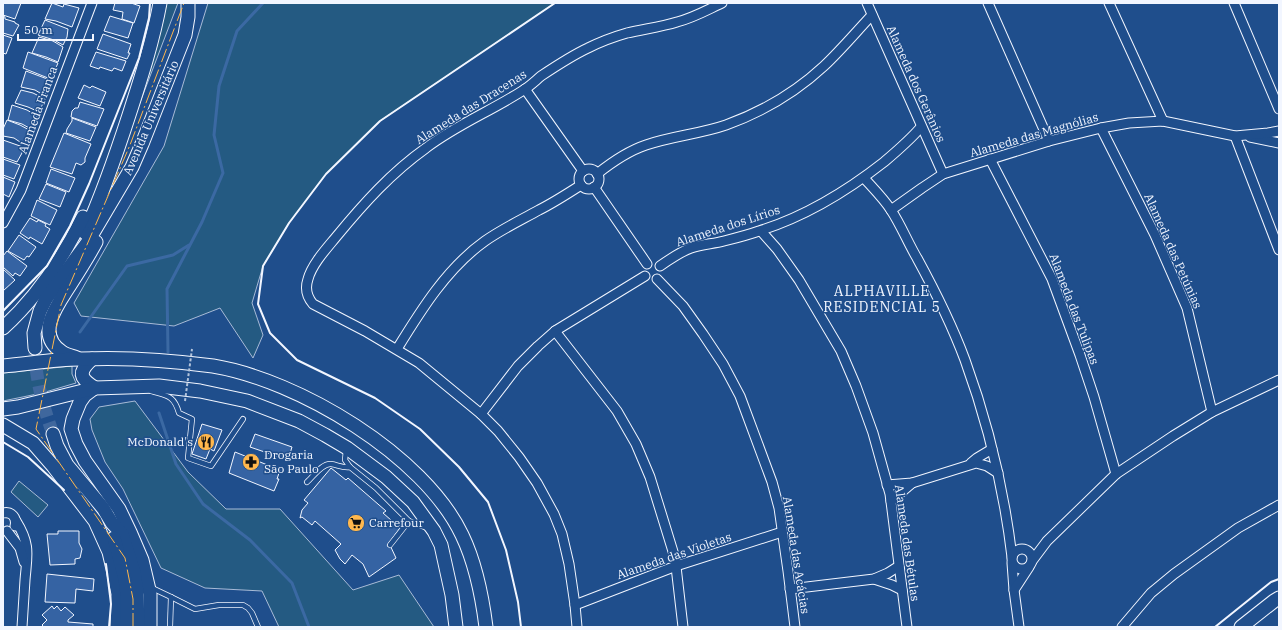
<svg xmlns="http://www.w3.org/2000/svg" width="1282" height="630" font-family="'IBM Plex Serif',serif">
  <style>
    .green { fill: #245a82; stroke: #a8bbd7 }
    .lines { fill: none; stroke-linecap: round; stroke-linejoin: round }
    .stream { stroke: #3b69a3; stroke-width: 3 }
    .building { fill: #3563a3; stroke: #f2f6ff }
    .secondary-tunnel { stroke: #3f679d; stroke-width: 13; stroke-dasharray: 13 6; stroke-linecap: butt }
    .lane-casing { stroke: #f2f6ff; stroke-width: 6 }
    .street-casing { stroke: #f2f6ff; stroke-width: 11 }
    .secondary-casing { stroke: #f2f6ff; stroke-width: 15 }
    .lane { stroke: #1f4e8c; stroke-width: 4.5 }
    .street { stroke: #1f4e8c; stroke-width: 9 }
    .secondary { stroke: #1f4e8c; stroke-width: 13 }
    .path-bridge { stroke: #b3c4dc; stroke-width: 2; stroke-dasharray: 3 2; stroke-linecap: butt }
    .wall { stroke: #f2f6ff; stroke-width: 2 }
    .power { stroke: #ffb74d; stroke-width: 1; stroke-dasharray: 14 3 2 3; stroke-linecap: butt }
    .labels { text-anchor: middle; stroke-width: 3; stroke-linejoin: round; paint-order: stroke }
    .street-label { font-size: 12px; fill: #f2f6ff; stroke: #1f4e8c }
    .poi-label { font-size: 12px; fill: #f2f6ff; stroke: #1f4e8c; text-anchor: start }
    .quarter-label { font-size: 14px; letter-spacing: 1px; fill: #f2f6ff; stroke: #1f4e8c }
  </style>
  <rect width="100%" height="100%" fill="#1f4e8c"/>
  <g class="green">
    <polygon points="167,3 178,3 123,147"/>
    <polygon points="208,3 555,3 380,121 326,174 289,223 263,266 252,303 263,335 253,358 220,308 174,326 81,316 74,303 164,146"/>
    <polygon points="72,366 72,374 76,383 42,393 3,401 3,373"/>
    <polygon points="135,401 188,472 226,509 280,509 353,590 399,575 434,627 279,627 262,591 205,588 161,568 123,489 105,462 92,430 90,419 99,407"/>
    <polygon points="19,481 48,505 38,517 11,492"/>
  </g>
  <g class="lines">
    <g class="stream">
      <polyline points="80,332 127,266 173,255 189,245"/>
      <polyline points="168,352 167,289 202,222 223,173 214,135 219,86 237,31 263,3"/>
      <polyline points="159,413 176,464 203,504 250,540 292,583 309,627"/>
    </g>
  </g>
  <g class="building">
    <polygon points="3,3 21,3 15,19 3,15"/>
    <polygon points="52,3 63,7 64,4 79,8 72,27 56,21 45,19"/>
    <polygon points="115,3 131,3 140,6 134,23 122,19 123,12 113,10"/>
    <polygon points="3,16 5,17 5,19 15,22 15,23 19,25 13,36 3,33"/>
    <polygon points="110,16 133,23 128,38 104,31"/>
    <polygon points="45,20 68,29 67,37 63,45 54,40 38,35"/>
    <polygon points="103,34 131,44 128,53 130,53 127,59 97,49"/>
    <polygon points="3,35 12,38 6,54 3,53"/>
    <polygon points="39,37 53,41 63,47 58,62 46,57 32,53"/>
    <polygon points="28,52 58,63 55,70 56,73 54,76 48,78 23,68"/>
    <polygon points="96,52 126,61 122,71 114,68 112,71 100,67 99,69 90,66"/>
    <polygon points="26,71 50,80 45,96 35,90 21,87"/>
    <polygon points="84,85 90,88 92,86 106,92 100,106 78,98"/>
    <polygon points="21,90 33,93 45,99 39,112 28,107 15,103"/>
    <polygon points="80,102 104,109 97,126 71,117 72,111 75,108 78,108"/>
    <polygon points="12,105 27,110 37,116 31,129 22,124 8,120"/>
    <polygon points="72,118 96,127 90,141 66,133 67,129 72,121"/>
    <polygon points="7,120 20,125 31,131 26,146 14,138 3,136 3,129"/>
    <polygon points="64,133 91,144 85,158 85,162 81,165 76,163 72,174 50,167"/>
    <polygon points="3,140 23,147 22,153 17,162 3,157"/>
    <polygon points="3,159 20,165 14,179 3,175"/>
    <polygon points="51,169 75,178 69,192 46,183"/>
    <polygon points="3,177 15,182 9,197 3,194"/>
    <polygon points="46,184 66,192 60,207 39,199"/>
    <polygon points="37,200 57,210 50,225 31,216"/>
    <polygon points="30,218 37,222 38,220 46,224 45,226 50,229 42,244 30,237 29,239 20,233"/>
    <polygon points="19,235 36,247 29,257 27,256 24,260 8,251"/>
    <polygon points="7,251 27,266 20,276 15,273 13,276 3,267 3,256"/>
    <polygon points="3,269 15,280 3,291"/>
    <polygon points="202,424 222,430 214,451 210,449 206,459 192,454"/>
    <polygon points="255,434 292,447 288,460 250,447"/>
    <polygon points="235,452 280,470 277,479 279,479 274,491 229,473"/>
    <polygon points="331,468 346,480 348,478 386,511 383,513 400,528 389,543 396,558 369,577 363,564 352,555 345,564 340,559 335,550 341,544 315,521 312,525 302,517 300,518 302,510 308,503 304,500"/>
    <polygon points="58,531 79,531 79,543 82,549 80,558 75,559 75,564 50,565 47,534 58,534"/>
    <polygon points="47,574 94,579 93,591 76,589 75,603 45,602"/>
    <polygon points="52,606 54,609 57,606 61,611 65,607 74,615 68,620 68,622 93,624 93,627 44,627 42,625 47,620 42,615"/>
  </g>
  <g class="lines">
    <path class="secondary-tunnel" d="M35 348C35 378 43 406 53 434"/>
    <defs>
      <g id="lane">
        <path d="M151 391C167 396 174 395 179 413L192 419 188 458 211 466 243 419"/>
        <polyline points="346,450 345,460 350,467 376,488 409,521 427,528"/>
        <path d="M307 482C313 477 322 463 331 464 338 465 342 468 350 467"/>
        <polyline points="390,545 409,521"/>
        <polyline points="152,588 171,597 195,609 219,605 243,605 248,608 252,613 258,627"/>
        <polyline points="170,627 171,597"/>
      </g>
      <g id="street">
        <polyline points="867,3 943,174"/>
        <polyline points="988,3 1049,141"/>
        <polyline points="1109,3 1163,121"/>
        <polyline points="1234,3 1279,109"/>
        <polyline points="525,89 583,171"/>
        <polyline points="1101,128 1155,235 1187,308 1212,412"/>
        <polyline points="1235,136 1279,250"/>
        <polyline points="1250,137 1279,143"/>
        <polyline points="990,159 1052,279 1080,355 1094,397 1116,474"/>
        <circle cx="589" cy="179" r="10"/>
        <path d="M597 174C612 162 628 151 646 145 672 136 700 134 726 125 762 112 796 92 824 66 841 50 856 32 872 15"/>
        <path d="M864 178C873 188 884 199 891 210 901 225 908 243 917 258 935 291 952 325 965 360 988 423 1004 490 1012 557"/>
        <polyline points="594,187 647,264"/>
        <polyline points="891,210 922,188 943,174 1049,141 1101,128 1129,123 1163,121 1235,136 1268,133 1279,131"/>
        <polyline points="3,223 21,190 92,3"/>
        <polyline points="761,231 777,249 799,280 841,351 856,386 873,433 890,494 907,627"/>
        <path d="M660 266C670 259 680 252 691 248 702 244 713 244 724 241 736 238 748 235 759 231 804 217 847 191 884 162 897 151 910 140 921 127"/>
        <polyline points="657,279 683,306 703,334 723,364 740,396 772,482 779,508 788,571 795,627"/>
        <polyline points="555,331 617,411 636,444 650,477 675,558 683,627"/>
        <path d="M397 349C421 310 447 268 485 241 502 229 521 220 539 210 553 203 567 194 581 185"/>
        <polyline points="481,414 518,366 538,346 555,331 645,276"/>
        <polyline points="971,463 977,458 992,449"/>
        <polyline points="887,485 912,483 976,463 987,466 998,473"/>
        <polyline points="891,501 912,483"/>
        <path d="M3 513C12 511 17 518 15 526"/>
        <path d="M16 521C31 545 27 555 25 580 24 596 23 611 22 627"/>
        <polyline points="7,531 20,548 24,562"/>
        <circle cx="1022" cy="559" r="10"/>
        <polyline points="1032,561 1047,541 1116,474 1173,436 1212,412 1279,380"/>
        <polyline points="1012,563 1014,590 1019,627"/>
        <polyline points="874,579 892,585 902,590"/>
        <polyline points="790,589 874,579 888,573 899,566"/>
        <polyline points="1014,590 1029,567"/>
        <polyline points="575,605 676,566 782,532"/>
        <path d="M577 627 575 605 569 564 562 534 554 514 537 483 519 457 498 431 481 414 419 363 365 331 313 304C307 297 305 288 308 279 312 264 327 248 336 237 364 203 391 173 426 148 456 125 491 111 522 91 529 87 535 81 541 76 556 66 571 56 588 48 600 42 613 37 627 33 644 29 661 27 677 22 693 18 707 10 722 3"/>
        <polyline points="1122,627 1151,593 1174,574 1238,528 1279,505"/>
      </g>
      <g id="secondary">
        <path d="M85 233C102 195 116 155 129 115 141 78 153 41 160 3"/>
        <path d="M3 328C37 297 63 258 83 217"/>
        <polyline points="35,348 34,333 40,311 46,299 87,243 132,167 142,144 185,35 188,17 188,3"/>
        <path d="M77 358C72 356 66 355 62 352 34 334 58 304 70 285 79 271 88 257 96 242"/>
        <path d="M92 359C78 372 79 378 95 388"/>
        <path d="M3 366C28 364 54 359 80 359 124 357 169 360 213 366 298 380 424 455 462 535 476 564 482 595 486 627"/>
        <polyline points="93,389 85,395 80,402 73,419 71,429 76,444 85,461 119,509 130,532 142,560 150,594 150,627"/>
        <polyline points="3,409 18,407 95,388 159,386 200,391 247,401 299,421 325,435 347,448 386,477 413,502 434,531 441,545 452,595 456,627"/>
        <polyline points="3,425 33,443 53,466 95,521 109,552 113,569 118,594 117,627"/>
        <polyline points="53,434 57,446 67,465 103,508 112,523 122,534 134,572 137,591 138,627"/>
        <polyline points="114,538 125,579 127,595 127,627"/>
        <polyline points="1241,627 1274,601 1279,598"/>
      </g>
    </defs>
    <use href="#lane" class="lane-casing"/>
    <use href="#street" class="street-casing"/>
    <use href="#secondary" class="secondary-casing"/>
    <use href="#lane" class="lane"/>
    <use href="#street" class="street"/>
    <use href="#secondary" class="secondary"/>
    <polyline class="path-bridge" points="185,401 192,349"/>
    <g class="wall">
      <polyline points="3,311 47,266 70,226 89,184 139,58 149,18 150,3"/>
      <polyline points="3,442 28,457 64,490"/>
      <polyline points="106,564 111,604 109,627"/>
      <polyline points="521,627 518,602 506,550 488,502 459,467 420,429 375,398 297,360 270,333 258,304 263,266 289,223 326,174 380,121 555,3"/>
      <polyline points="1215,627 1271,582 1279,579"/>
    </g>
    <polyline class="power" points="133,627 133,599 125,558 36,429 61,305 130,145 184,3"/>
  </g>
  <defs>
    <symbol id="restaurant-disc" viewBox="-11 -11 22 22"><circle r="9.5" fill="#ffb74d" stroke="#1f4e8c"/><path d="M-5-6h1v4h1v-4h1v4h1v-4h1v5L-1.5 .5V6h-2V.5L-5-1ZM5-6V6H3V1.5H1.5Q1.5-4 5-6Z" fill="#111"/></symbol>
    <symbol id="pharmacy-disc" viewBox="-11 -11 22 22"><circle r="9.5" fill="#ffb74d" stroke="#1f4e8c"/><path d="M-2-6h4v4h4v4h-4v4h-4v-4h-4v-4h4Z" fill="#111"/></symbol>
    <symbol id="supermarket-disc" viewBox="-11 -11 22 22"><circle r="9.5" fill="#ffb74d" stroke="#1f4e8c"/><path d="M-6-5.5h2.5l.6 2H6L4.5 2H-2.5L-4.4-4H-6ZM-1.5 3.2a1.3 1.3 0 1 0 .1 0ZM3 3.2a1.3 1.3 0 1 0 .1 0Z" fill="#111"/></symbol>
  </defs>
  <g fill-rule="evenodd">
    <use href="#restaurant-disc" x="196" y="432" width="20" height="20"/>
    <use href="#pharmacy-disc" x="241" y="452" width="20" height="20"/>
    <use href="#supermarket-disc" x="346" y="513" width="20" height="20"/>
  </g>
  <g class="labels">
    <g class="street-label">
      <text transform="translate(916 84) rotate(66)" y="4">Alameda dos Gerânios</text>
      <text transform="translate(471 107) rotate(-32)" y="4">Alameda das Dracenas</text>
      <text transform="translate(38 110) rotate(-70)" y="4">Alameda Franca</text>
      <text transform="translate(151 118) rotate(-67)" y="4">Avenida Universitário</text>
      <text transform="translate(1034 135) rotate(-16)" y="4">Alameda das Magnólias</text>
      <text transform="translate(728 226) rotate(-18)" y="4">Alameda dos Lírios</text>
      <text transform="translate(1173 251) rotate(66)" y="4">Alameda das Petúnias</text>
      <text transform="translate(1074 309) rotate(69)" y="4">Alameda das Tulipas</text>
      <text transform="translate(907 543) rotate(82)" y="4">Alameda das Bétulas</text>
      <text transform="translate(796 555) rotate(81)" y="4">Alameda das Acácias</text>
      <text transform="translate(674 556) rotate(-19)" y="4">Alameda das Violetas</text>
    </g>
    <g class="poi-label">
      <text x="193" y="446" text-anchor="end">McDonald's</text>
      <text x="264" y="459">Drogaria<tspan x="264" dy="14">São Paulo</tspan></text>
      <text x="369" y="527">Carrefour</text>
    </g>
    <g class="quarter-label">
      <text x="882" y="296">ALPHAVILLE<tspan x="882" dy="16">RESIDENCIAL 5</tspan></text>
    </g>
  </g>
  <rect width="1282" height="630" fill="none" stroke="#f2f6ff" stroke-width="8"/>
  <path d="M18 34v6h75v-6" fill="none" stroke="#f2f6ff" stroke-width="2"/>
  <text x="24" y="34" font-size="12" fill="#f2f6ff" stroke="#1f4e8c" stroke-width="3" paint-order="stroke">50 m</text>
</svg>
